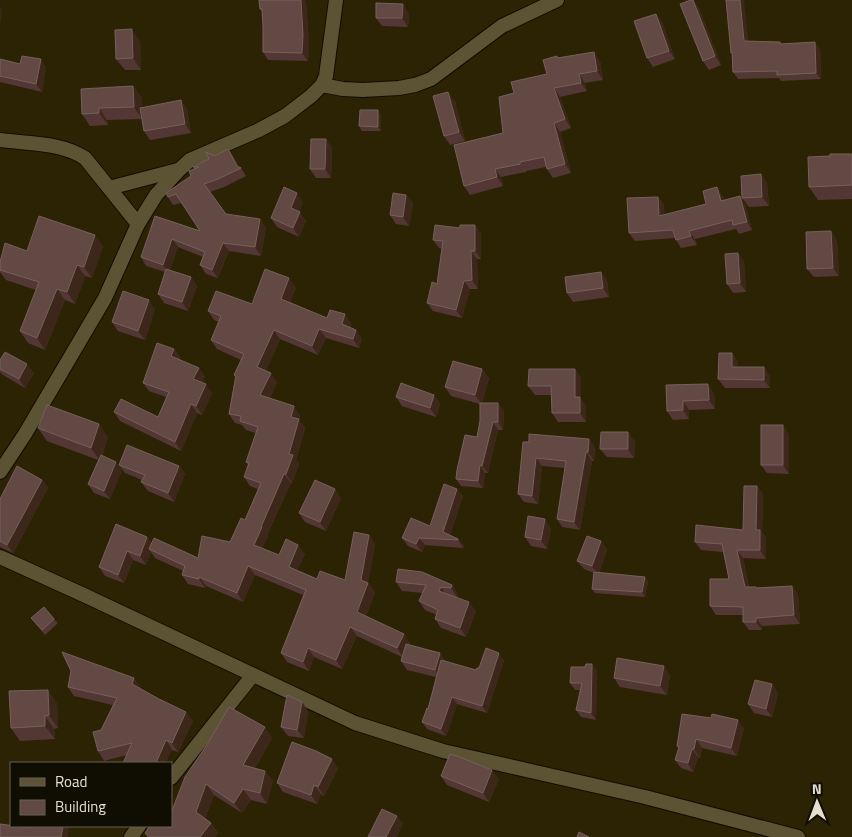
<svg xmlns="http://www.w3.org/2000/svg" width="852" height="837" font-family="'Titillium Web',sans-serif">
  <style>
    .lines { fill: none; stroke-linecap: round; stroke-linejoin: round }
    .minor-casing { stroke: #130c00; stroke-width: 16 }
    .minor { stroke: #5c5234; stroke-width: 14 }
    .wall { fill: #523734 }
    .shaded-wall { fill: #3c271a }
    .building { fill: #624944; stroke: #76605a }
  </style>
  <rect width="100%" height="100%" fill="#2c2305"/>
  <g class="lines">
    <defs>
      <g id="minor">
        <polyline points="322,85 343,89 363,90 399,88 415,85 431,79 502,26 557,0"/>
        <path d="M0 140C29 144 60 142 85 158L138 224"/>
        <polyline points="109,188 178,170"/>
        <polyline points="0,472 25,434 105,298 138,224 156,195 179,170 190,160 259,130 285,116 311,96 322,85 326,76 336,0"/>
        <polyline points="0,557 86,596 355,723 443,751 645,797 798,837"/>
        <polyline points="171,778 253,675"/>
        <polyline points="131,837 139,826"/>
      </g>
    </defs>
    <use href="#minor" class="minor-casing"/>
    <use href="#minor" class="minor"/>
  </g>
  <g class="wall">
    <polygon points="693,0 699,8 721,65 709,70 703,61"/>
    <polygon points="306,2 309,43 308,61 268,60 263,52 263,27 262,12 260,9"/>
    <polygon points="409,13 408,27 382,26 376,18"/>
    <polygon points="662,22 675,59 653,67 647,58"/>
    <polygon points="140,41 141,70 125,70 116,59"/>
    <polygon points="748,41 780,42 782,44 820,49 821,79 781,81 779,78 738,79 733,72 732,54 731,53"/>
    <polygon points="557,56 558,58 600,61 603,80 585,83 587,91 560,97 571,128 560,132 571,173 553,178 547,169 546,167 526,171 526,172 501,177 503,186 470,195 464,186 503,133 514,93 547,74"/>
    <polygon points="0,59 20,64 46,67 42,92 0,82"/>
    <polygon points="133,86 142,98 142,107 187,109 191,133 150,140 144,131 142,119 107,120 108,125 90,126 82,114"/>
    <polygon points="455,101 465,141 450,145 444,136"/>
    <polygon points="381,115 381,131 362,131 359,126"/>
    <polygon points="326,139 332,148 331,178 316,178 310,169"/>
    <polygon points="228,149 234,157 239,167 241,168 246,176 224,187 210,192 226,214 266,227 261,256 229,251 218,278 206,274 200,265 203,257 178,247 170,270 191,277 197,286 188,311 164,303 158,294 165,272 146,266 141,257 155,216 200,231 181,203 173,205 168,197 191,176 194,169 193,167"/>
    <polygon points="852,154 852,199 818,200 809,187 830,156"/>
    <polygon points="761,174 767,183 769,206 749,207 742,198"/>
    <polygon points="406,195 413,203 409,226 396,224 390,215"/>
    <polygon points="722,195 724,200 745,204 752,230 739,234 736,229 695,239 697,245 681,248 675,238 635,241 629,233 658,197 664,205 664,215 706,204"/>
    <polygon points="303,202 299,212 306,221 299,237 277,227 271,218"/>
    <polygon points="831,231 837,240 839,276 814,277 807,269"/>
    <polygon points="481,233 481,259 477,259 478,289 470,289 462,318 433,311 427,303 437,284 442,249 439,248 433,240"/>
    <polygon points="103,246 92,278 85,276 75,304 65,300 45,350 28,343 20,331 36,290 6,280 0,272 0,262 27,251"/>
    <polygon points="744,261 746,292 733,293 727,284"/>
    <polygon points="601,272 607,280 609,297 573,302 567,293"/>
    <polygon points="296,287 290,302 327,318 351,323 350,328 356,330 362,339 359,348 326,338 318,355 280,339 266,371 277,382 270,398 300,415 299,420 305,428 296,460 299,464 292,483 291,483 267,535 268,536 262,548 279,555 305,554 297,570 317,579 345,580 369,535 375,544 368,583 375,592 366,616 410,643 409,645 440,653 446,662 476,670 504,660 487,713 457,704 446,736 427,729 422,722 428,709 436,677 407,670 401,661 402,657 357,636 342,669 314,657 309,671 287,662 281,653 303,595 255,575 243,602 206,586 205,588 188,584 182,575 183,571 155,558 151,552 146,565 133,560 124,583 105,576 99,567 147,537 152,543 198,558 230,542 245,520 258,489 250,486 244,477 248,465 246,462 256,433 246,430 242,425 235,423 229,414 235,377 234,375 241,360 217,349 211,340 219,322 214,320 208,311 252,304"/>
    <polygon points="155,309 145,340 118,331 112,322"/>
    <polygon points="174,349 180,357 179,359 205,376 202,383 212,393 202,415 197,413 181,451 120,421 114,412 158,417 166,397 149,391 143,383"/>
    <polygon points="732,353 738,362 738,367 770,376 770,388 725,388 718,379"/>
    <polygon points="0,360 34,373 25,388 3,375 0,372"/>
    <polygon points="482,369 489,378 482,403 498,403 504,411 503,430 498,430 488,473 485,473 483,488 461,486 456,479 477,437 480,421 480,404 451,396 445,387"/>
    <polygon points="575,369 581,378 581,399 586,406 586,422 558,422 552,413 552,395 535,395 528,386"/>
    <polygon points="666,385 714,393 715,409 689,410 689,419 673,420 667,411"/>
    <polygon points="434,395 440,404 436,417 402,406 396,397"/>
    <polygon points="38,428 108,437 102,456 122,470 110,499 94,493 88,484 98,460 47,441"/>
    <polygon points="789,434 789,474 767,473 761,465"/>
    <polygon points="589,439 595,447 594,461 592,461 580,530 562,527 557,519 565,468 542,466 538,504 524,502 518,494 529,442"/>
    <polygon points="635,441 634,458 607,457 600,449"/>
    <polygon points="119,465 179,466 185,474 174,502 148,491 141,482 142,480 125,473"/>
    <polygon points="42,480 48,488 13,553 0,547 0,499"/>
    <polygon points="757,486 763,494 762,532 766,538 766,559 743,558 749,587 758,588 792,586 798,595 800,624 762,626 762,630 749,630 743,622 743,615 716,615 710,606 729,579 723,552 701,550 695,542 743,530"/>
    <polygon points="457,489 463,496 450,535 458,539 464,546 463,548 425,545 422,552 408,546 402,538 430,526"/>
    <polygon points="341,498 326,531 305,522 299,513"/>
    <polygon points="551,528 547,549 531,546 525,537"/>
    <polygon points="601,541 607,550 599,573 648,581 645,597 595,593 592,589 594,573 584,569 577,561"/>
    <polygon points="396,582 452,585 458,594 457,597 455,597 476,611 466,637 441,628 435,619 437,615 425,610 419,601 423,593 402,591"/>
    <polygon points="31,618 54,619 58,623 45,635"/>
    <polygon points="597,671 596,720 581,717 576,710 580,690 575,690 570,683"/>
    <polygon points="670,675 667,695 620,687 614,678"/>
    <polygon points="772,684 778,693 772,717 754,713 748,704"/>
    <polygon points="68,687 141,687 140,689 193,721 178,752 172,750 127,755 104,761 98,751 101,730 113,705 74,696"/>
    <polygon points="57,703 58,728 54,729 55,739 20,741 11,728"/>
    <polygon points="308,711 304,738 288,736 281,727"/>
    <polygon points="682,714 744,728 737,756 702,748 700,758 698,757 693,772 681,768 675,760 679,749 677,746"/>
    <polygon points="272,738 255,768 265,771 273,781 267,804 251,800 242,813 214,795 205,818 211,823 218,833 215,837 147,837 145,833 171,826 185,777"/>
    <polygon points="338,768 324,796 321,794 317,804 283,792 277,783"/>
    <polygon points="441,776 499,779 489,802 447,785"/>
  </g>
  <g class="shaded-wall">
    <polygon points="301,0 305,0 306,2 309,43 308,61 302,53"/>
    <polygon points="693,0 699,8 721,65 715,56"/>
    <polygon points="740,0 744,0 749,47 744,41"/>
    <polygon points="403,4 409,13 408,27 402,18"/>
    <polygon points="0,6 2,9 0,27"/>
    <polygon points="656,14 662,22 675,59 669,51"/>
    <polygon points="132,29 140,41 141,70 133,58"/>
    <polygon points="815,42 820,49 821,79 816,73"/>
    <polygon points="594,52 600,61 603,80 597,71"/>
    <polygon points="41,59 46,67 42,92 36,84"/>
    <polygon points="579,74 585,83 587,91 581,83"/>
    <polygon points="133,86 142,98 142,119 134,107"/>
    <polygon points="554,88 560,97 571,128 565,119"/>
    <polygon points="448,92 455,101 465,141 459,132"/>
    <polygon points="181,100 187,109 191,133 185,124"/>
    <polygon points="99,108 107,120 108,125 99,113"/>
    <polygon points="378,110 381,115 381,131 378,127"/>
    <polygon points="554,123 560,132 571,173 565,164"/>
    <polygon points="326,139 332,148 331,178 325,169"/>
    <polygon points="228,149 234,157 240,168 237,166"/>
    <polygon points="495,169 501,177 503,186 497,177"/>
    <polygon points="761,174 767,183 769,206 762,197"/>
    <polygon points="717,187 722,195 726,209 721,201"/>
    <polygon points="297,193 303,202 297,217 291,208"/>
    <polygon points="406,195 413,203 409,226 403,217"/>
    <polygon points="740,196 745,204 752,230 747,222"/>
    <polygon points="658,197 664,205 665,224 659,216"/>
    <polygon points="300,212 306,221 299,237 293,228"/>
    <polygon points="260,219 266,227 261,256 255,247"/>
    <polygon points="475,225 481,233 481,259 475,251"/>
    <polygon points="689,231 695,239 697,245 691,236"/>
    <polygon points="831,231 837,240 839,276 833,268"/>
    <polygon points="95,235 103,246 92,278 84,267"/>
    <polygon points="172,239 178,247 169,273 163,265"/>
    <polygon points="223,243 229,251 218,278 212,270"/>
    <polygon points="471,251 477,259 478,289 472,280"/>
    <polygon points="738,253 744,261 746,292 740,283"/>
    <polygon points="77,265 85,276 75,304 67,292"/>
    <polygon points="601,272 607,280 609,297 603,288"/>
    <polygon points="191,277 197,286 188,311 182,302"/>
    <polygon points="289,278 296,287 288,308 281,299"/>
    <polygon points="464,281 470,289 462,318 456,310"/>
    <polygon points="57,289 65,300 45,350 37,338"/>
    <polygon points="149,300 155,309 145,340 138,331"/>
    <polygon points="345,314 351,323 348,333 342,324"/>
    <polygon points="319,329 326,338 318,355 312,346"/>
    <polygon points="274,330 280,339 264,376 257,367"/>
    <polygon points="356,330 362,339 359,348 353,339"/>
    <polygon points="174,349 180,357 177,364 171,356"/>
    <polygon points="732,353 738,362 738,375 732,367"/>
    <polygon points="27,364 34,373 25,388 19,379"/>
    <polygon points="764,367 770,376 770,388 764,380"/>
    <polygon points="199,368 205,376 200,388 193,379"/>
    <polygon points="482,369 489,378 482,404 475,395"/>
    <polygon points="575,369 581,378 581,399 586,406 586,422 580,413 575,397"/>
    <polygon points="271,373 277,382 267,404 260,395"/>
    <polygon points="206,384 212,393 202,415 196,406"/>
    <polygon points="708,384 714,393 715,409 709,400"/>
    <polygon points="434,395 440,404 436,417 430,408"/>
    <polygon points="683,401 689,410 689,419 683,410"/>
    <polygon points="498,403 504,411 503,430 498,422"/>
    <polygon points="191,404 197,413 181,451 175,442"/>
    <polygon points="294,406 300,415 299,420 305,428 296,460 299,464 292,483 286,474 291,417"/>
    <polygon points="493,422 498,430 488,473 482,466"/>
    <polygon points="99,424 108,437 100,461 91,448"/>
    <polygon points="783,425 789,434 789,474 783,465"/>
    <polygon points="628,432 635,441 634,458 628,449"/>
    <polygon points="589,439 595,447 594,461 588,452"/>
    <polygon points="586,452 592,461 580,530 574,522"/>
    <polygon points="536,458 542,466 538,504 532,496"/>
    <polygon points="116,462 122,470 110,499 104,491"/>
    <polygon points="480,465 485,473 483,488 478,481"/>
    <polygon points="179,466 185,474 174,502 168,493"/>
    <polygon points="284,474 291,483 267,535 268,536 260,554 254,545 261,527"/>
    <polygon points="42,480 48,488 13,553 7,545"/>
    <polygon points="757,486 763,494 762,532 766,538 766,559 760,550 756,530"/>
    <polygon points="335,489 341,498 326,531 320,522"/>
    <polygon points="457,489 463,496 449,540 443,532"/>
    <polygon points="545,519 551,528 547,549 541,540"/>
    <polygon points="369,535 375,544 368,585 368,583 375,592 364,621 357,612 361,580"/>
    <polygon points="147,537 154,545 149,549 151,552 146,565 140,556"/>
    <polygon points="419,538 425,545 422,552 416,544"/>
    <polygon points="458,539 464,546 463,548 458,540"/>
    <polygon points="601,541 607,550 598,575 592,566"/>
    <polygon points="298,545 305,554 295,575 289,567"/>
    <polygon points="737,550 743,558 750,595 745,587"/>
    <polygon points="127,551 133,560 124,583 118,575"/>
    <polygon points="248,566 255,575 243,602 237,593"/>
    <polygon points="199,577 206,586 205,588 199,579"/>
    <polygon points="645,577 648,581 645,597 642,592"/>
    <polygon points="452,585 458,594 457,597 451,588"/>
    <polygon points="792,586 798,595 800,624 794,615"/>
    <polygon points="441,587 447,596 439,591"/>
    <polygon points="469,602 476,611 466,637 460,628"/>
    <polygon points="756,618 762,626 762,630 756,622"/>
    <polygon points="350,627 357,636 342,669 336,660"/>
    <polygon points="404,634 410,643 403,657 397,648"/>
    <polygon points="308,648 314,657 309,671 303,662"/>
    <polygon points="440,653 446,662 441,679 435,670"/>
    <polygon points="499,653 504,660 487,713 482,706"/>
    <polygon points="592,664 597,671 596,720 591,713"/>
    <polygon points="664,666 670,675 667,695 660,686"/>
    <polygon points="134,678 141,687 138,693 132,684"/>
    <polygon points="772,684 778,693 772,717 766,709"/>
    <polygon points="48,690 57,703 58,728 49,715"/>
    <polygon points="452,697 457,704 446,736 441,729"/>
    <polygon points="302,702 308,711 304,738 297,730"/>
    <polygon points="186,712 193,721 178,752 172,743"/>
    <polygon points="45,716 54,729 55,739 45,726"/>
    <polygon points="738,720 744,728 737,756 731,748"/>
    <polygon points="265,727 272,738 250,776 243,765"/>
    <polygon points="696,739 702,748 700,758 694,749"/>
    <polygon points="166,740 172,750 166,763 156,763"/>
    <polygon points="692,749 698,757 693,772 688,763"/>
    <polygon points="332,759 338,768 324,796 318,787"/>
    <polygon points="492,770 499,779 489,802 483,793"/>
    <polygon points="265,771 273,781 267,804 260,793"/>
    <polygon points="206,784 214,795 203,822 196,812"/>
    <polygon points="314,785 321,794 317,804 311,795"/>
    <polygon points="243,789 251,800 242,813 234,803"/>
    <polygon points="397,816 403,824 397,837 386,837"/>
    <polygon points="211,823 218,833 215,837 200,837"/>
    <polygon points="63,826 69,826 68,837 61,837"/>
  </g>
  <g class="building">
    <polygon points="259,0 301,0 303,35 302,53 263,52 263,27 262,9 260,9"/>
    <polygon points="691,0 693,0 715,56 703,61 680,4"/>
    <polygon points="726,0 740,0 744,41 780,42 780,44 815,42 816,73 777,75 777,71 733,72 732,52 731,53"/>
    <polygon points="376,3 403,4 402,18 376,18"/>
    <polygon points="656,14 669,51 647,58 634,21"/>
    <polygon points="132,29 133,58 116,59 115,30"/>
    <polygon points="594,52 597,71 579,74 581,83 554,88 565,119 554,123 565,164 547,169 544,157 520,162 520,164 495,169 497,177 464,186 454,145 503,133 499,97 514,93 511,82 547,74 543,60 557,56 557,58"/>
    <polygon points="22,56 41,59 36,84 0,76 0,59 20,64"/>
    <polygon points="133,86 134,107 99,108 99,113 82,114 81,89"/>
    <polygon points="448,92 459,132 444,136 433,96"/>
    <polygon points="181,100 185,124 144,131 140,108"/>
    <polygon points="360,110 378,110 378,127 359,126"/>
    <polygon points="311,139 326,139 325,169 310,169"/>
    <polygon points="228,149 237,166 241,168 218,179 204,184 226,214 260,219 255,247 223,243 212,270 200,265 205,252 172,239 163,265 141,257 155,216 200,231 176,194 168,197 166,193 191,176 189,171 199,167 193,167 209,159 206,152 215,156"/>
    <polygon points="830,154 852,154 852,185 809,187 808,157 830,156"/>
    <polygon points="761,174 762,197 742,198 741,176"/>
    <polygon points="284,187 297,193 291,208 300,212 293,228 271,218"/>
    <polygon points="717,187 721,201 740,196 747,222 733,225 732,220 689,231 691,236 676,240 673,230 629,233 627,198 658,197 659,216 706,204 703,191"/>
    <polygon points="393,193 406,195 403,217 390,215"/>
    <polygon points="39,216 95,235 84,267 77,265 67,292 57,289 37,338 20,331 39,282 0,270 0,262 5,243 27,251"/>
    <polygon points="435,225 460,228 460,225 475,225 475,251 471,251 472,280 464,281 456,310 427,303 432,282 437,284 443,241 433,240"/>
    <polygon points="831,231 833,268 807,269 806,232"/>
    <polygon points="738,253 740,283 727,284 725,254"/>
    <polygon points="166,269 191,277 182,302 158,294"/>
    <polygon points="265,269 289,278 281,299 327,318 330,310 345,314 342,324 356,330 353,339 319,329 312,346 274,330 257,367 271,373 260,395 294,406 291,417 299,419 289,454 293,455 286,474 284,474 261,527 262,527 254,545 279,555 286,539 298,545 289,567 317,579 320,571 345,580 354,532 369,535 361,580 368,583 357,612 404,634 397,648 350,627 336,660 308,648 303,662 281,653 306,590 248,566 237,593 199,577 199,579 182,575 185,566 149,549 154,538 198,558 202,536 230,542 241,518 245,520 261,483 244,477 249,463 246,462 258,427 240,421 241,416 229,414 236,376 234,375 244,354 211,340 221,316 208,311 216,291 252,304"/>
    <polygon points="601,272 603,288 567,293 565,277"/>
    <polygon points="123,291 149,300 138,331 112,322"/>
    <polygon points="157,343 174,349 171,356 199,368 193,379 206,384 196,406 191,404 175,442 114,412 121,399 158,417 169,392 143,383"/>
    <polygon points="5,352 27,364 19,379 0,369 0,360"/>
    <polygon points="719,353 732,353 732,367 764,367 764,380 718,379"/>
    <polygon points="453,361 482,369 475,395 445,387"/>
    <polygon points="529,369 575,369 575,397 580,397 580,413 552,413 551,386 528,386"/>
    <polygon points="401,383 434,395 430,408 396,397"/>
    <polygon points="708,384 709,400 683,401 683,410 667,411 666,385"/>
    <polygon points="480,403 498,403 498,422 493,422 482,466 480,465 478,481 456,479 457,470 465,435 477,437 480,421"/>
    <polygon points="47,405 99,424 91,448 38,428"/>
    <rect x="761" y="425" width="22" height="40"/>
    <polygon points="601,432 628,432 628,449 600,449"/>
    <polygon points="529,434 589,439 588,452 586,452 574,522 557,519 566,461 536,458 532,496 518,494 523,442 529,442"/>
    <polygon points="127,445 179,466 168,493 141,482 145,475 119,465"/>
    <polygon points="101,455 116,462 104,491 88,484"/>
    <polygon points="17,466 42,480 7,545 0,541 0,499"/>
    <polygon points="315,480 335,489 320,522 299,513"/>
    <polygon points="444,484 457,489 443,532 458,539 458,540 419,538 416,544 402,538 411,518 430,526"/>
    <polygon points="744,486 757,486 756,530 760,530 760,550 737,550 745,587 756,587 756,588 792,586 794,615 756,618 756,622 743,622 743,607 710,606 710,579 729,579 722,544 695,542 696,525 743,530"/>
    <polygon points="528,516 545,519 541,540 525,537"/>
    <polygon points="116,524 147,537 140,556 127,551 118,575 99,567"/>
    <polygon points="587,536 601,541 592,566 577,561"/>
    <polygon points="398,569 422,572 452,585 451,588 441,587 439,591 469,602 460,628 435,619 438,610 419,601 426,585 396,582"/>
    <polygon points="594,572 645,577 642,592 592,589"/>
    <polygon points="44,607 54,619 42,630 31,618"/>
    <polygon points="406,644 440,653 435,670 401,661"/>
    <polygon points="486,648 499,653 482,706 452,697 441,729 422,722 427,708 428,709 441,660 476,670 477,668 479,668"/>
    <polygon points="62,652 134,678 132,684 159,699 186,712 172,743 166,740 156,763 123,763 132,743 98,751 93,732 101,730 117,698 68,687 71,671"/>
    <polygon points="617,658 664,666 660,686 614,678"/>
    <polygon points="586,664 592,664 591,713 576,710 582,683 570,683 571,667 585,667"/>
    <polygon points="755,680 772,684 766,709 748,704"/>
    <polygon points="48,690 49,715 45,716 45,726 11,728 9,691"/>
    <polygon points="287,695 302,702 297,730 281,727"/>
    <polygon points="229,707 265,727 243,765 265,771 260,793 243,789 234,803 206,784 196,812 211,823 200,837 150,837 145,833 150,826 171,826 171,813 185,777 208,743"/>
    <polygon points="682,714 711,718 712,714 738,720 731,748 696,739 694,749 692,749 688,763 675,760 679,747 677,746"/>
    <polygon points="292,742 316,751 332,759 318,787 314,785 311,795 277,783"/>
    <polygon points="450,754 457,756 492,770 483,793 441,776"/>
    <polygon points="382,809 397,816 386,837 368,837"/>
    <polygon points="0,824 30,828 31,826 63,826 61,837 0,837"/>
    <polygon points="579,832 589,837 577,837"/>
  </g>
  <rect x="10" y="762" width="162" height="65" fill="#100d03" stroke="#656154"/>
  <rect x="20" y="778" width="25" height="8" fill="#5c5234" stroke="#656154"/>
  <text x="55" y="787" font-size="15" fill="#e4dfce">Road</text>
  <rect x="20" y="800" width="25" height="15" fill="#624944" stroke="#656154"/>
  <text x="55" y="812" font-size="15" fill="#e4dfce">Building</text>
  <g transform="translate(817 802) rotate(359)" stroke="#100d03" stroke-width="4" paint-order="stroke">
  <path d="M0-4L9 19L0 12L-9 19Z" fill="#e4dfce"/>
  <text y="-8" font-size="14" font-weight="bold" text-anchor="middle" fill="#e4dfce">N</text>
  </g>
</svg>
